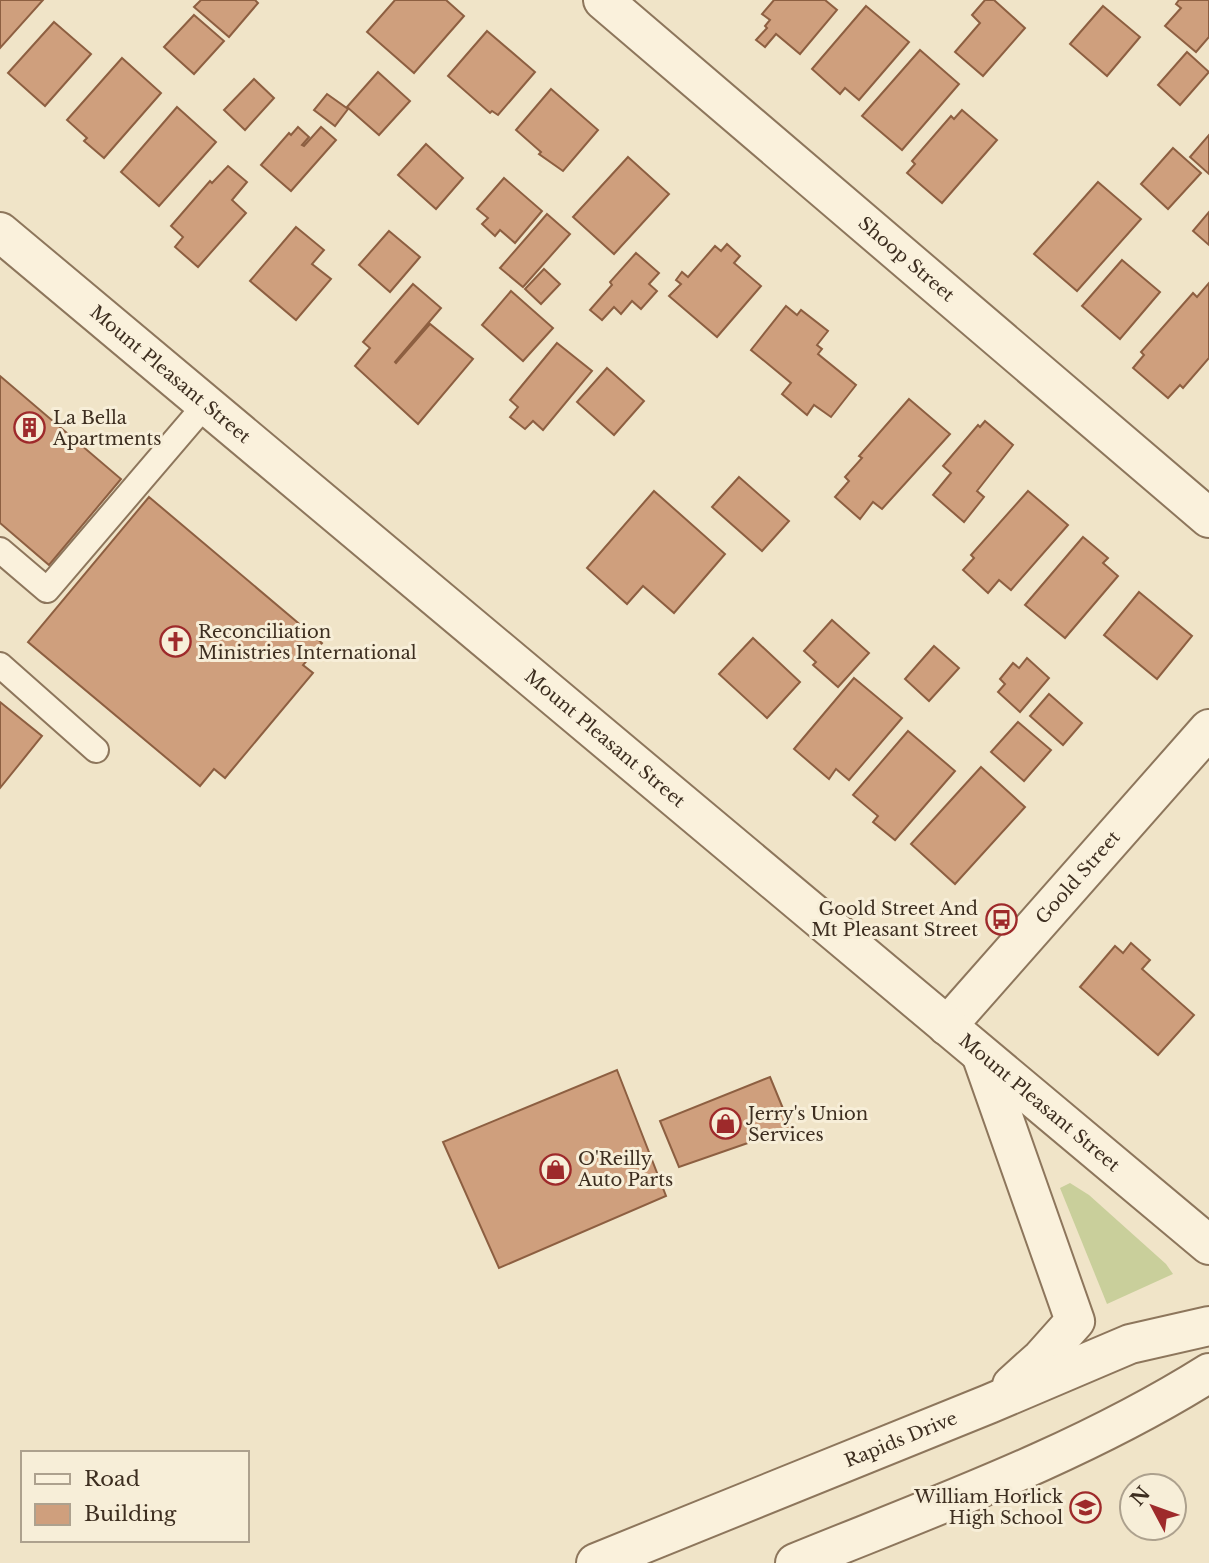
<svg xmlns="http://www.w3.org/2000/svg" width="1209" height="1563" font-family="'Libre Baskerville',serif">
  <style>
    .green { fill: #c9cf9b }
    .building { fill: #cf9f7d; stroke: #8d5f41; stroke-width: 2 }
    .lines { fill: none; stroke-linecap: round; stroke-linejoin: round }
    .service-casing { stroke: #8d765c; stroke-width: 28 }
    .minor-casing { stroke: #8d765c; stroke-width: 42 }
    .tertiary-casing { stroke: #8d765c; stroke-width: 42 }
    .service { stroke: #faf1dc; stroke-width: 24 }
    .minor { stroke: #faf1dc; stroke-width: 38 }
    .tertiary { stroke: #faf1dc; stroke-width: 38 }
    .labels { text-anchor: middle; stroke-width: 6; stroke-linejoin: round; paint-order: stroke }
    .street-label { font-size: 18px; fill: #3d2e20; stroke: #f7eed8 }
    .poi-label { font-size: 18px; fill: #3d2e20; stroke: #f7eed8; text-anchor: start }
  </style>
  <rect width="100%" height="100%" fill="#f0e4c8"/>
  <polygon class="green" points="1070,1183 1089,1195 1166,1264 1173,1274 1107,1304 1060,1188"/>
  <g class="building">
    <polygon points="0,0 43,0 0,48"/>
    <polygon points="201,0 255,0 258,3 229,37 194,7"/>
    <polygon points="395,0 446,0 464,16 414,73 367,32"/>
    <polygon points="774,0 825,0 837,10 800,54 776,34 765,47 756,40 767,28 765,26 770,20 762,14"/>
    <polygon points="985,0 994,0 1025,28 983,76 955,52 980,23 972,15"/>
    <polygon points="1179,0 1209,0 1209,37 1196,52 1165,26 1181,8 1176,4"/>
    <polygon points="866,6 909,42 859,100 845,88 840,94 812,69"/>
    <polygon points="1103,6 1140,37 1107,76 1070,44"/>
    <polygon points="194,15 224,41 194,74 164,47"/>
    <polygon points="54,22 91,54 45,106 8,73"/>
    <polygon points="487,31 535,72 498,115 492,111 490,113 448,76"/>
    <polygon points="920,50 959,84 902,150 862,116"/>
    <polygon points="1187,52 1209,72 1180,105 1158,85"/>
    <polygon points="122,58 161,93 104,158 84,141 87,138 67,120"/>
    <polygon points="378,72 410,101 379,135 347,107"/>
    <polygon points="254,79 274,98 245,130 224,110"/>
    <polygon points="551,89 598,130 563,171 539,154 541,152 516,130"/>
    <polygon points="327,94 348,109 335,126 314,110"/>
    <polygon points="177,107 216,142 159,206 121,172"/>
    <polygon points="962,110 997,140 942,203 907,173 915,164 912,161 951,116 954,119"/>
    <polygon points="298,127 309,137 302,145 304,146 321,127 336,140 291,191 261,165 289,133 291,135"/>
    <polygon points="1209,135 1209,174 1190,157"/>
    <polygon points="426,144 463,178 436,209 398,175"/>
    <polygon points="1173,148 1201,173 1168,209 1141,184"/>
    <polygon points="628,157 669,194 614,254 573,217"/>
    <polygon points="228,166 247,182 232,200 246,213 198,267 175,247 183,237 171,226 210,181 212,183"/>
    <polygon points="504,178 542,211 515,243 500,230 495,236 482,224 488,218 477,209"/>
    <polygon points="1098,182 1141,219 1077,291 1034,254"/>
    <polygon points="1209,212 1209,245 1193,231"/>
    <polygon points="547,214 570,234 523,287 500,268"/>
    <polygon points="296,227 324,250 312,264 331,279 296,320 250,281"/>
    <polygon points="389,231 420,257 390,292 359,265"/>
    <polygon points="727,244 740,256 734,263 761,286 717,337 669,296 681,284 676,280 682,272 688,277 715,246 721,251"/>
    <polygon points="636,253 659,273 649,284 657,291 641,309 632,301 621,314 614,307 602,320 590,310 612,285 610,282"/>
    <polygon points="1122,260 1160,292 1120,339 1082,306"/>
    <polygon points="544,269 560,284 541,304 525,289"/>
    <polygon points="1209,283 1209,358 1183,388 1180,385 1168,398 1133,368 1144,355 1141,352 1193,293 1197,297"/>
    <polygon points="413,284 441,308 395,362 396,363 430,324 473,359 418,424 355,366 370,348 363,342"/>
    <polygon points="511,291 553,328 523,361 482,325"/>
    <polygon points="786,306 797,315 801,310 828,331 817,345 822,349 818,354 856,385 831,417 814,405 807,415 782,394 791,383 751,350"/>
    <polygon points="557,343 592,371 543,430 533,421 525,429 510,417 518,407 510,400"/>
    <polygon points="607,368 644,401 614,435 577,402"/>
    <polygon points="0,376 121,479 49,565 0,523"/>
    <polygon points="909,399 950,434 882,509 873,502 860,519 835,497 849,481 845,477 862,458 859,456"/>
    <polygon points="985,421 1013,445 977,491 984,497 964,522 933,495 951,473 943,466 978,425 980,427"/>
    <polygon points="739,477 789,521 762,551 712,507"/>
    <polygon points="654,491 725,554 674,613 643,586 627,604 587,568"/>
    <polygon points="1028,491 1068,525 1011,590 999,580 988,593 963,570 974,558 971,555"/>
    <polygon points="149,497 322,643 303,665 313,673 225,778 214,769 200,786 28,642"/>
    <polygon points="1083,537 1108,558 1103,563 1118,576 1065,638 1025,605"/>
    <polygon points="1139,592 1192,636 1157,679 1104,635"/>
    <polygon points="832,620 869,653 838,687 813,665 816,662 804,651"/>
    <polygon points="753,638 800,682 767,718 719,674"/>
    <polygon points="934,646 959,668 929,701 905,679"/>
    <polygon points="1027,658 1049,678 1020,712 998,692 1005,684 1000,679 1013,663 1019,668"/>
    <polygon points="854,678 902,718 849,780 836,769 829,779 794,749"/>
    <polygon points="1049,694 1082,723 1063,745 1030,716"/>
    <polygon points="0,702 42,736 0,788"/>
    <polygon points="1018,722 1051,750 1024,781 991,752"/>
    <polygon points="908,731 955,771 895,840 873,822 878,816 853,795"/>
    <polygon points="981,767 1025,807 955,884 911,844"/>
    <polygon points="1131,943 1150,960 1142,969 1194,1015 1158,1055 1080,987 1115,946 1123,953"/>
    <polygon points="617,1070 666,1196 499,1268 443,1142"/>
    <polygon points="770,1077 791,1128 679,1167 660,1121"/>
  </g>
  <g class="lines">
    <defs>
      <g id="service">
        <polyline points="0,550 47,590 206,404"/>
        <polyline points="0,665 96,750"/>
      </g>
      <g id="minor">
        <path id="s1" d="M603 0 1209 518"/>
        <path id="s2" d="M947 1026 1209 729"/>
      </g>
      <g id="tertiary">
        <path id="s3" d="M0 232 1209 1245"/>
        <polyline points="982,1057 1075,1321 1042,1358 1012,1385"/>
        <path id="s4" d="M596 1563 989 1404 1130 1344 1209 1326"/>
        <path d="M795 1563C935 1506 1080 1454 1209 1373"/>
      </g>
    </defs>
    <use href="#service" class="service-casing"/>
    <use href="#minor" class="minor-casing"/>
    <use href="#tertiary" class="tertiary-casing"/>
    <use href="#service" class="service"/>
    <use href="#minor" class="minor"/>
    <use href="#tertiary" class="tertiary"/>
  </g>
  <defs>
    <symbol id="building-ring" viewBox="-11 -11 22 22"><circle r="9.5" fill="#f7eed8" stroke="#9e2a2b" stroke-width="1.5"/><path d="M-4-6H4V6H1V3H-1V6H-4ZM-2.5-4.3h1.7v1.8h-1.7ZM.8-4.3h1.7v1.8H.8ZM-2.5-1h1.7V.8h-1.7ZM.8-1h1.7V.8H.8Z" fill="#9e2a2b"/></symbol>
    <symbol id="church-ring" viewBox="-11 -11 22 22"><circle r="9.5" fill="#f7eed8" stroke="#9e2a2b" stroke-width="1.5"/><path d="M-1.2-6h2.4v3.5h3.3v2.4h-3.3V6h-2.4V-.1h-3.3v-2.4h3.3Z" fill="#9e2a2b"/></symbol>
    <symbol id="bus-ring" viewBox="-11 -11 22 22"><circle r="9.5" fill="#f7eed8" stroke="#9e2a2b" stroke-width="1.5"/><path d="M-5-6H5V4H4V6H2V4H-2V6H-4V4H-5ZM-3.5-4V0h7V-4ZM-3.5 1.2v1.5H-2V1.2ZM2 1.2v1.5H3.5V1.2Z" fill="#9e2a2b"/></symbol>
    <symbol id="shop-ring" viewBox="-11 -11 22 22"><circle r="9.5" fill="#f7eed8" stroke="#9e2a2b" stroke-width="1.5"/><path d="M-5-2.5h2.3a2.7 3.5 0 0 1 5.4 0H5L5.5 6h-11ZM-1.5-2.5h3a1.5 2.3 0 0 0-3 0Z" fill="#9e2a2b"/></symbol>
    <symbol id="school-ring" viewBox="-11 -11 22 22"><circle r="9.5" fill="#f7eed8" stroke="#9e2a2b" stroke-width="1.5"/><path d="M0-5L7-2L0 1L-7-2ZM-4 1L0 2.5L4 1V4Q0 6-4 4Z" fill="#9e2a2b"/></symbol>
  </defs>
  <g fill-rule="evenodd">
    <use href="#building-ring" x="12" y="410" width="35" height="35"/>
    <use href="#church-ring" x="158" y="624" width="35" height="35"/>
    <use href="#bus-ring" x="984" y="902" width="35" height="35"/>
    <use href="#shop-ring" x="708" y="1106" width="35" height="35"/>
    <use href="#shop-ring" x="538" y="1152" width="35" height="35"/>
    <use href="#school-ring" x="1068" y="1490" width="35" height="35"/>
  </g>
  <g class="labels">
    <g class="street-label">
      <text dy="6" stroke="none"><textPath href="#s1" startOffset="399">Shoop Street</textPath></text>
      <text dy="6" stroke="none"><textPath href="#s3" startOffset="222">Mount Pleasant Street</textPath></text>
      <text dy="6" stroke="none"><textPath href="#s3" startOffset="789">Mount Pleasant Street</textPath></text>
      <text dy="6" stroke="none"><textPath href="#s2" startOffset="198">Goold Street</textPath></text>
      <text dy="6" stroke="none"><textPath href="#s3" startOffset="1356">Mount Pleasant Street</textPath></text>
      <text dy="6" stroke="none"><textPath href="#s4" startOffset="329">Rapids Drive</textPath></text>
    </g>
    <g class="poi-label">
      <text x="53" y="424">La Bella<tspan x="53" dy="21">Apartments</tspan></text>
      <text x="198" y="638">Reconciliation<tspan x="198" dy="21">Ministries International</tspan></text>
      <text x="978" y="915" text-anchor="end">Goold Street And<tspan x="978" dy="21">Mt Pleasant Street</tspan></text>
      <text x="748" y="1120">Jerry's Union<tspan x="748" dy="21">Services</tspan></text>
      <text x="578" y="1165">O'Reilly<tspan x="578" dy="21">Auto Parts</tspan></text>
      <text x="1063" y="1503" text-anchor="end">William Horlick<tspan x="1063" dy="21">High School</tspan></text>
    </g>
  </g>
  <rect x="21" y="1451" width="228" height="91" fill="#f7eed8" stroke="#ada18e" stroke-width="2"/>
  <rect x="35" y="1474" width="35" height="10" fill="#faf1dc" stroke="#ada18e" stroke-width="2"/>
  <text x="84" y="1486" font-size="21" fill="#3d2e20">Road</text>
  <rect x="35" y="1504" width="35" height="21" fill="#cf9f7d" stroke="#ada18e" stroke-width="2"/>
  <text x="84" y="1521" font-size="21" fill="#3d2e20">Building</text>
  <g transform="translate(1153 1507) rotate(311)"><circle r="33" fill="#f7eed8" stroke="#ada18e" stroke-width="2"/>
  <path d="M0-5L12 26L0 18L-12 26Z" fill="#9e2a2b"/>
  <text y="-10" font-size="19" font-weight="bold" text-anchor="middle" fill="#3d2e20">N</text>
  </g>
</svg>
